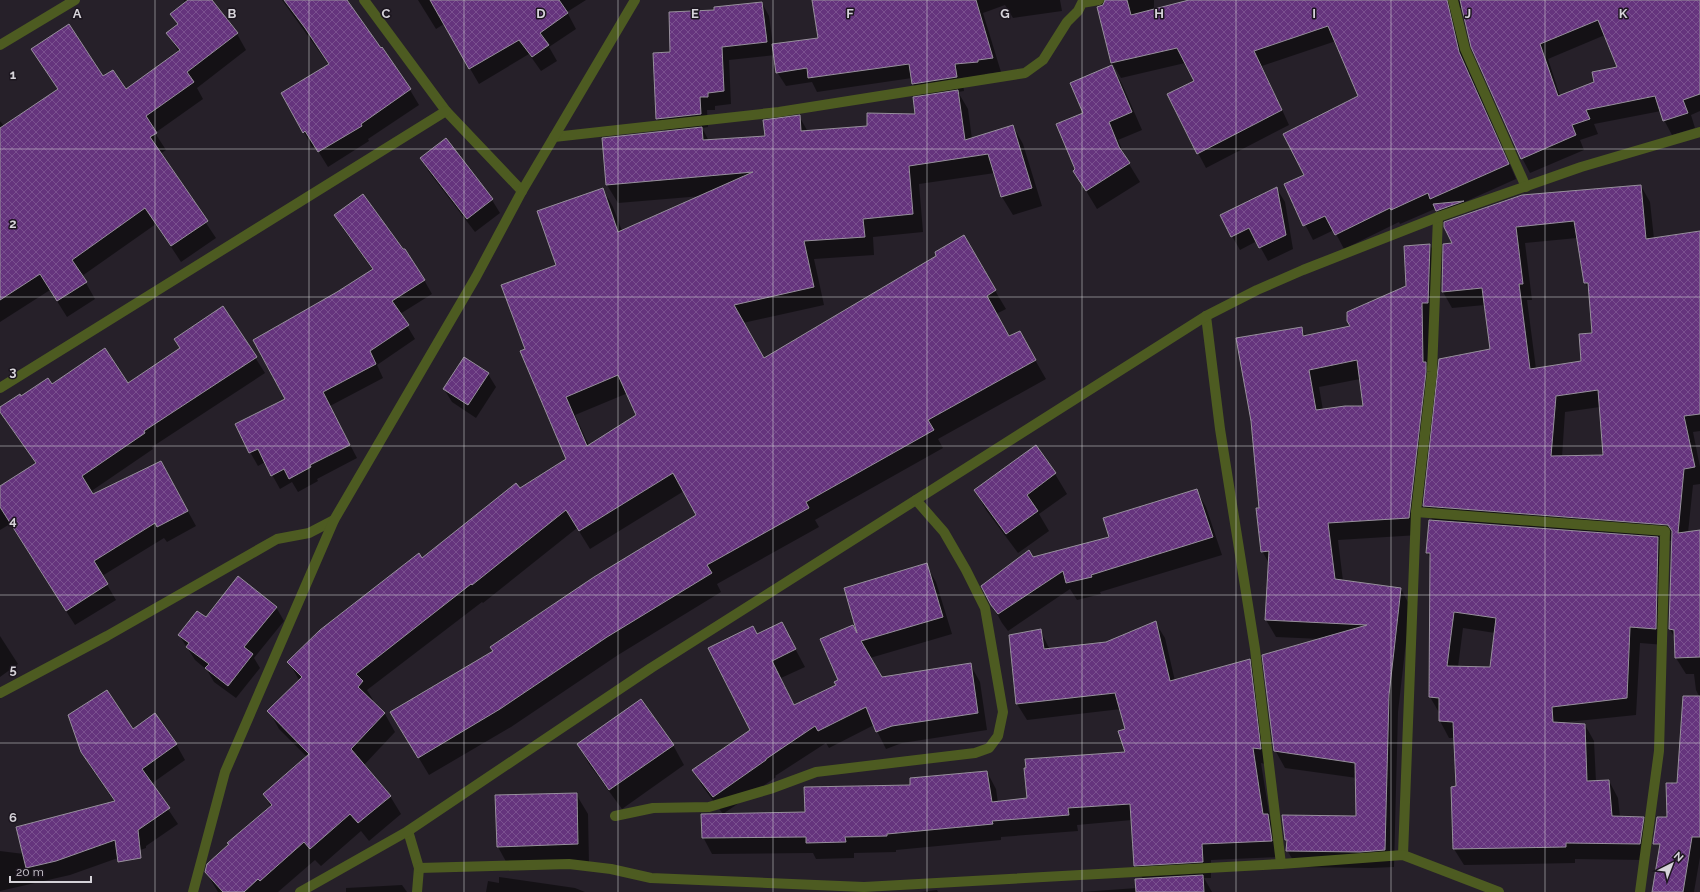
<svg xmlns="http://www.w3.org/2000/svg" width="1700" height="892" font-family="Raleway,sans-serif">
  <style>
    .shadow { fill: #0007; fill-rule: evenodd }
    .building { fill: url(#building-cross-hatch); stroke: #97909c; fill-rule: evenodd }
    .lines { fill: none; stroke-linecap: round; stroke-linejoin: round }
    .minor { stroke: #4d5b21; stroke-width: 10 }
    .grid { fill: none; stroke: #d6d3d9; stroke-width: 1; stroke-opacity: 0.55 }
    .grid-label { font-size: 13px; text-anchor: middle; font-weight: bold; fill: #d6d3d9; stroke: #1c161f; stroke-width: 3; stroke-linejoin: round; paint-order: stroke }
  </style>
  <defs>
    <pattern id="building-cross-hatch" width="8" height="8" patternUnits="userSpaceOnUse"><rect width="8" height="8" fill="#65347d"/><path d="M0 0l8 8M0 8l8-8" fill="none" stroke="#7a508f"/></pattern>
  </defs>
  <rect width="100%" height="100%" fill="#262029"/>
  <g class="shadow">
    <polygon points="184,0 211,0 237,34 246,50 197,88 203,99 155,133 166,150 160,154 216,238 181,262 156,224 82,276 95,299 67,317 50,290 0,322 0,121 4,126 59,90 42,65 103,77 126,90 179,52 167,33 178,25 172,14 185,3"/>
    <polygon points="282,0 346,0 410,90 419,105 368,139 369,141 328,167 315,146 312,147 304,132 329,65"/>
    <polygon points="418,0 586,0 567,12 576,29 549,47 557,61 541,71 529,54 479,84 444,24 436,29"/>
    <path d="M813 0H1060L1062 11 1013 18 1005 5 983 13 1001 72 985 74V76L962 78 964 91 958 92 968 109 972 139 1013 126 1023 144 1042 206 1013 215 1002 197 995 173 919 184 923 232 873 237 874 255 814 259 824 305 743 323 764 360 937 256 963 237 1006 309 996 314 1009 337 1019 332 1046 379 938 439 943 448 815 520 819 527 717 584 721 592 618 655 511 727 429 775 402 730 494 652 697 515 684 491 590 549 577 528 483 603 482 602 367 690 373 700 371 701 385 714 395 732 364 765 390 796 401 814 369 841 361 831 321 866 315 860 278 892H218L206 872 271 807 264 794 307 757 279 729 269 711 299 680 289 662 422 559 520 489 568 459 526 350 557 265 603 189 613 207 622 231 702 196 618 203 607 185 603 139 665 132 657 119 671 53 715 11 762 3 769 16 773 45 820 39ZM775 55 777 72 786 86 812 82 817 92 912 78 913 84 920 97 916 115 868 127 808 132 799 116 766 137 709 141 702 128 708 127 707 110H715V106L731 104 729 60ZM628 393 638 416 589 446 575 415Z"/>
    <path d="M1099 0H1154V10L1193 0H1700V111L1691 115 1695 128 1672 135 1664 120 1661 111 1594 124 1598 134 1580 140 1584 150 1530 173 1522 158 1463 8H1460L1455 17 1467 66 1516 179 1440 213 1437 208 1400 224 1399 222 1344 249 1334 230 1313 240 1285 185 1305 175 1359 96 1336 41 1262 66 1289 125 1206 168 1198 153 1195 81 1185 63 1121 78 1112 63 1099 8 1102 6ZM1605 35 1618 68 1595 83 1560 96 1548 59Z"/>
    <polygon points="1112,66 1122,84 1142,130 1118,140 1126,159 1140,182 1097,209 1074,171 1076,170 1084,113"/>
    <polygon points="446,139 492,200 500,213 475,232 429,172 421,158"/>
    <path d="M1641 186 1650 202 1654 239 1700 232V431L1693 432 1700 467V484L1693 485 1688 533 1700 532V698L1696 690 1694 674H1686L1676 658 1675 639 1670 629 1672 541 1659 540 1667 555 1665 645 1640 643 1636 715 1567 722 1585 725 1594 741 1596 782 1609 781 1618 798 1620 817 1643 818 1653 834 1645 860 1575 859V863L1464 865 1454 849 1457 787 1455 738H1449L1440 721V714L1430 697 1431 560 1427 552 1433 521 1424 506 1491 350 1485 305 1452 308 1443 292 1453 244ZM1577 238 1585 283 1590 292 1593 334 1583 361 1536 369 1527 300H1532L1525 243ZM1600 407 1605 456 1562 457 1565 412ZM1463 628 1495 633 1491 668 1458 667Z"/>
    <polygon points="1277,189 1285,202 1293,249 1268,261 1257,241 1240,250 1232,236"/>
    <polygon points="335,216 424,280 432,294 400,314 415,339 377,365 383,378 330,406 357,458 317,479 318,481 298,492 292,482 280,489 265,462 258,466 250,452 287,399 337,293 373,270 343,229"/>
    <path d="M1430 245 1440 262 1435 391 1419 535 1338 540 1343 581 1401 589 1410 606 1398 712 1394 867 1371 868 1297 867 1287 850V843L1286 840 1357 817V778L1285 768 1275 750 1321 639 1276 637 1266 620 1269 563 1262 551 1260 509 1301 328 1306 336 1351 326 1407 286ZM1360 379 1364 407 1323 410 1319 387Z"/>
    <polygon points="223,307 265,373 152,447 153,449 90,492 93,496 169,477 196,526 167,542 164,538 102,576 116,600 75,625 10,524 0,530 0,487 36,464 8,424 0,409 21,397 52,385 128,384 180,349"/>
    <polygon points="488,374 496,387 476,418 452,402 444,389"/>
    <polygon points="1035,446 1055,474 1067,494 1039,514 1049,531 1018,553 986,510 975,490"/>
    <polygon points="1196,490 1206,507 1222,555 1100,592 1101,594 1077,600 1070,589 1008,631 1002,623 992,605 1033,558 1110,538"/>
    <polygon points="926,565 936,582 952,634 870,658 881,678 970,664 980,682 987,730 902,743 886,749 874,725 829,748 826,743 775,776 776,777 723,814 703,787 693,770 751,730 757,636 791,641 805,667 781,678 795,706 837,685 859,638"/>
    <polygon points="276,607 284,621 254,658 260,668 236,698 214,682 207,670 195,660 179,635 206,619"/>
    <polygon points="1155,622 1165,638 1175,681 1249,660 1259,676 1269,765 1261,763 1270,819 1277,832 1280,857 1211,860 1211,878 1204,878 1212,892 1081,892 1137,888 1143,879 1135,865 1132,820 1077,825 1078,831 1001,837 1001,840 896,850 896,852 854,853 854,858 816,859 813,853 712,854 703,837 912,786 987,772 996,789 998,803 1028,798 1126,753 1126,730 1121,709 1027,720 1017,704 1010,636 1040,630 1050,650 1107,643"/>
    <polygon points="0,636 18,664 0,677"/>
    <polygon points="132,731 176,744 185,760 151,784 178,824 146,846 146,848 70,875 0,891 0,851 24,854 115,802 91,768 82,752"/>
    <polygon points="1700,733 1700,857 1694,892 1653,892 1668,818 1678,784"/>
    <polygon points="578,744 673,745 684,765 622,809 589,764"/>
    <polygon points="576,794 588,814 589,864 509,867 498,847"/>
    <polygon points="499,877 575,888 585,892 486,892 488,881 499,883"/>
    <polygon points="402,885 407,892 346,892 346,888"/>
    <polygon points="937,890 938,892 921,892"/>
  </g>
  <g class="building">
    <polygon points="188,0 212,0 238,33 187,72 194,82 146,116 157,133 150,137 208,221 171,246 145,208 72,260 87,282 57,301 40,274 0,300 0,128 58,89 31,49 69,24 103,76 113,70 126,89 180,50 166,33 178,24 170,14"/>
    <polygon points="284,0 347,0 381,48 382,47 411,89 361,124 362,126 318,152 305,131 303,133 281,93 329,64 305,28"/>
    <polygon points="430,0 559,0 568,13 540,33 549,45 532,57 519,40 469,69"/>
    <polygon points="812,0 976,0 993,58 978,60 978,62 955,64 957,77 912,84 909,64 808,78 807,68 776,73 772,44 818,38"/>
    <polygon points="1105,0 1127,0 1131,15 1189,0 1447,0 1459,52 1509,164 1430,199 1428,193 1391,210 1390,208 1335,235 1325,216 1303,226 1284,184 1304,175 1283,134 1358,96 1328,26 1254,51 1282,110 1197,154 1167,94 1194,81 1177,48 1111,63 1097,7 1103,5"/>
    <path d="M1460 0H1700V94L1683 100 1688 113 1663 121 1655 96 1586 110 1590 119 1572 125 1576 135 1521 159 1471 47ZM1598 20 1617 67 1592 72 1594 82 1558 96 1540 44Z"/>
    <polygon points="762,2 767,42 722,47 724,91 708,93 708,97 700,97 701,114 656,119 653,53 670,52 669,12 714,10 714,7"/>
    <polygon points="1112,65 1132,112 1109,122 1119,147 1130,163 1086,191 1073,171 1075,169 1056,124 1083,113 1070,83"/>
    <path d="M958 90 965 140 1013 125 1032 188 1001 197 988 154 909 166 913 214 863 219 865 237 804 241 814 287 734 305 764 358 936 256 935 252 964 235 996 290 987 296 1009 336 1020 331 1036 360 928 420 934 430 806 502 809 508 707 565 712 573 607 637 500 709 418 758 390 712 493 651 490 647 594 577 696 515 673 473 579 531 566 510 472 585 471 584 356 674 363 681 358 687 385 713 351 749 391 796 358 823 350 814 310 849 304 842 260 881 258 879 244 892H223L205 872 207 864 229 844 227 843 272 805 263 794 309 754 267 711 302 677 287 662 320 630 419 553 422 558 516 483 520 488 566 459 520 351 525 349 501 285 556 265 537 211 603 188 618 232 753 172 606 185 602 138 702 127 703 140 765 136 763 120 800 115 801 131 867 126V113L915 114 913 97ZM618 375 636 415 587 446 566 397Z"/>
    <polygon points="446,138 493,199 467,219 420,158"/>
    <path d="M1641 185 1646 239 1700 231V414L1684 416 1695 467 1684 469 1678 533 1700 530V657L1675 658 1674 630 1669 629 1672 531 1668 525 1423 506 1439 359 1490 349 1482 288 1442 292 1443 244 1452 243 1444 227V222L1522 195ZM1574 221 1584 283H1588L1592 333 1579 334 1581 361 1530 369 1519 284H1523L1516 227ZM1598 390 1603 455 1551 456 1556 396Z"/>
    <polygon points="1277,187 1286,235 1259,248 1249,228 1231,237 1220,215"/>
    <polygon points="363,194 403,249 405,249 425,280 392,301 409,325 370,351 376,364 323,392 350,445 310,465 311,467 289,479 284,469 271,476 258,449 249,453 235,424 285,399 253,340 337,292 373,269 334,215"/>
    <polygon points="1464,201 1436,211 1433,204"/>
    <path d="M1430 244 1428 303H1422L1423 362H1426V372L1409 518 1328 523 1335 579 1401 588 1389 695 1385 850 1360 852 1286 851 1287 840H1285L1282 815 1356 816 1355 763 1274 751 1262 655 1367 625 1265 620 1269 551 1261 552 1256 508H1259L1251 421 1236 338 1302 327 1303 336 1350 326 1347 321V312L1406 286 1404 246ZM1357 360 1363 406H1345L1316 410 1309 370Z"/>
    <polygon points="223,306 257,357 144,431 145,433 82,476 93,494 161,461 188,511 157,527 155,523 94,561 108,584 66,611 0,507 0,486 36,463 0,412 0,407 20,394 21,396 48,378 52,384 105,348 128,383 180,348 174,339"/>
    <polygon points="464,357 489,373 468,405 443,389"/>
    <polygon points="1036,445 1056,473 1027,495 1038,511 1006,534 974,490"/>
    <polygon points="1197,489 1213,537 1091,575 1092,577 1066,583 1063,571 998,614 991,605 981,586 1029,550 1033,557 1109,537 1103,518"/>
    <path d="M1429 520 1658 537 1656 629 1630 627 1627 698 1552 707 1553 722 1585 724 1587 781 1609 780 1612 816 1644 817 1640 844 1566 843V847L1453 849 1451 787 1456 786 1453 722 1439 721V698L1429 697 1430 553H1426ZM1454 612 1496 618 1490 667 1447 666Z"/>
    <polygon points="927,563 943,617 861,641 882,677 971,663 978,713 892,726 876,732 866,707 818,731 815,726 766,759 766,760 713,797 692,770 750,730 708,648 753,626 757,634 782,622 796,649 772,661 794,705 836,685 834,682 838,680 820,639 853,625 857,633 844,588"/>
    <polygon points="238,576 277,607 244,647 253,654 228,686 205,668 209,664 186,647 189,643 178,635 197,611 206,617"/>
    <polygon points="1156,621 1170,681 1250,659 1261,749 1253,748 1263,814 1268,814 1272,841 1202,844 1203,862 1134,866 1130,804 1068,808 1069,815 992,821 993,824 887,834 887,836 845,837 846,842 806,843 806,837 702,838 701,814 805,812 804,787 910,785 910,778 987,771 992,802 1027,798 1024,768 1026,768 1025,759 1125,752 1118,731 1125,729 1115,693 1016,704 1009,635 1041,629 1044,649 1106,642"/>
    <polygon points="107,690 133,729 155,713 177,744 142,769 170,808 138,830 141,858 118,862 115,840 56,861 26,868 16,827 115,801 81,752 68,715"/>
    <polygon points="1683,696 1700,696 1700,837 1692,837 1683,892 1652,892 1660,844 1653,844 1657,817 1667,817 1666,783 1677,783"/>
    <polygon points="641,699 674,745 609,790 577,744"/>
    <polygon points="577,793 578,844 497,847 495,795"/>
    <polygon points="1203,875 1204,892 1136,892 1135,879"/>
  </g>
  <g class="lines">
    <g class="minor">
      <polyline points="364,0 446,111 522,191"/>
      <polyline points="1453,0 1465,49 1526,187"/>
      <polyline points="0,45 75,0"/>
      <polyline points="554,137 779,112 1025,73 1043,60 1067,22 1078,11 1082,3 1099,0"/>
      <polyline points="1206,316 1220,429 1255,649 1281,864"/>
      <polyline points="0,388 446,111"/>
      <polyline points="1416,512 1665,531 1659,751 1640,892"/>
      <polyline points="0,693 107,636 277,539 309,533 334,520"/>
      <polyline points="615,816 653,808 709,807 770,789 816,772 975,753 989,748 998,736 1003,712 985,608 966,570 944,532 916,500"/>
      <polyline points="408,831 419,868 417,892"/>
      <polyline points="1403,855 1416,512 1432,372 1438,217"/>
      <polyline points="419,868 569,864 611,869 651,878 864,887 1281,864 1403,855 1499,892"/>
      <polyline points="193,892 225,772 334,520 476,277 522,191 635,0"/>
      <polyline points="300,892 408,831 651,668 1206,316 1257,290 1303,270 1438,217 1581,167 1700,132"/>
    </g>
  </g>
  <path class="grid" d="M155 0V892M309 0V892M464 0V892M618 0V892M773 0V892M927 0V892M1082 0V892M1236 0V892M1391 0V892M1545 0V892M0 149H1700M0 297H1700M0 446H1700M0 595H1700M0 743H1700"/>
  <g class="grid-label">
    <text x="77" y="18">A</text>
    <text x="232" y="18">B</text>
    <text x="386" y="18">C</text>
    <text x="541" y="18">D</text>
    <text x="695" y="18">E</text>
    <text x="850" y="18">F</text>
    <text x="1005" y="18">G</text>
    <text x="1159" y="18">H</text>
    <text x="1314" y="18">I</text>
    <text x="1468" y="18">J</text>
    <text x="1623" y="18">K</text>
    <text x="13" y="79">1</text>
    <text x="13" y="228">2</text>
    <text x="13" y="376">3</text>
    <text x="13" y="525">4</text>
    <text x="13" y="674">5</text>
    <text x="13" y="822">6</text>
  </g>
  <g transform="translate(1672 864) rotate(42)" stroke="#1c161f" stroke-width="3" paint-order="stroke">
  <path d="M0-3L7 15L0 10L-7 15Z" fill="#d6d3d9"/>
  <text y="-6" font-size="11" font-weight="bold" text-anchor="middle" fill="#d6d3d9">N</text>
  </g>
  <path d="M10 876v6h81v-6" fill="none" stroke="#d6d3d9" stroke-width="2"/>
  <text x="16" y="876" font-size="12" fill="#d6d3d9" stroke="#1c161f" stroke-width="3" paint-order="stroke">20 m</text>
</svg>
